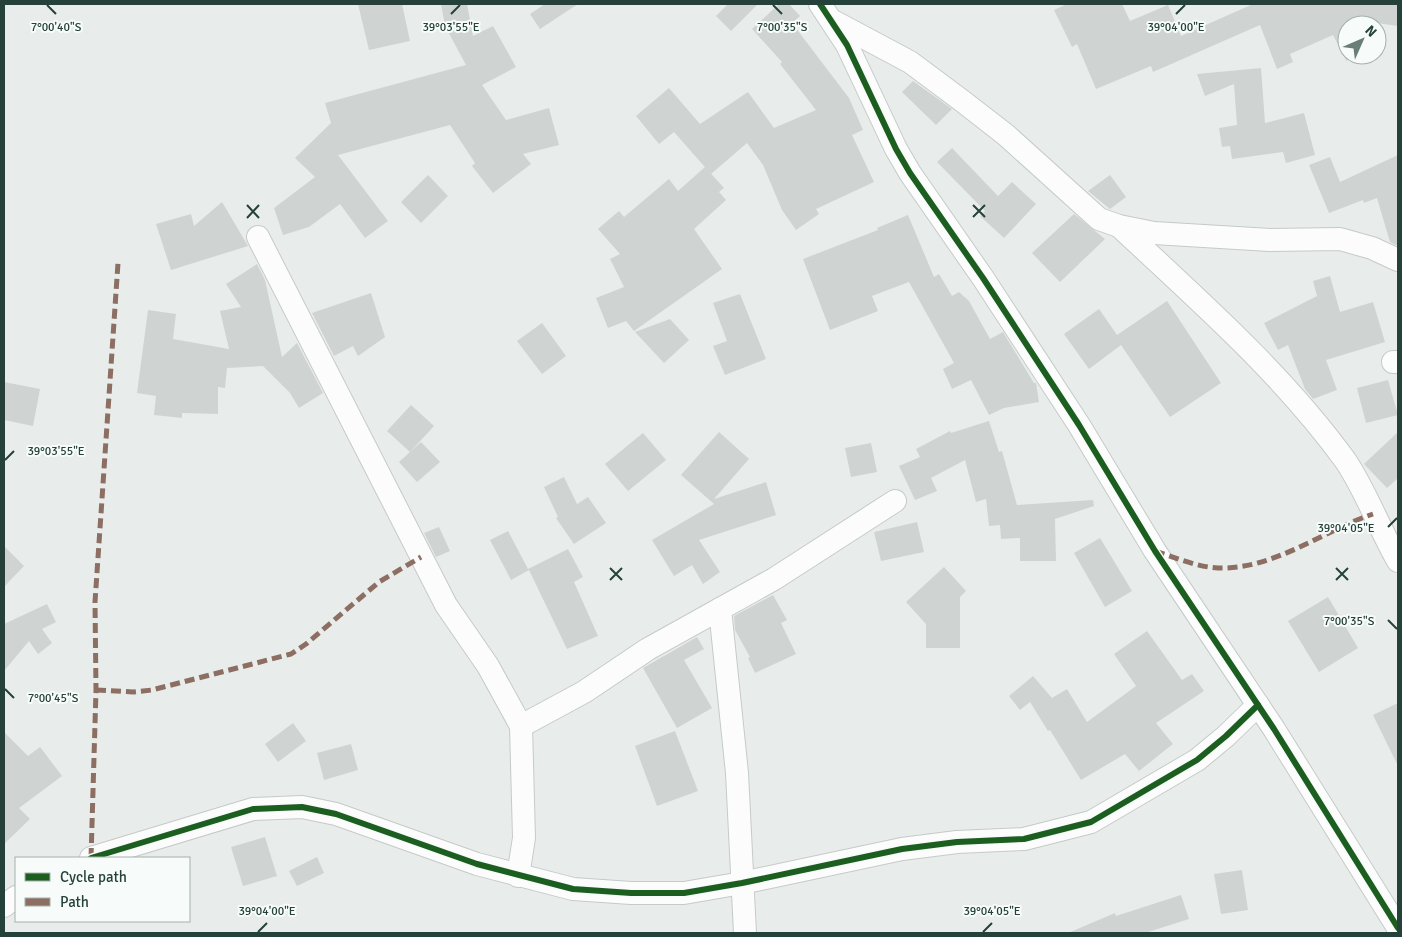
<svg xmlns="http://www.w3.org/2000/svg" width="1402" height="937" font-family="Signika,sans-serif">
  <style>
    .building { fill: #cfd4d2 }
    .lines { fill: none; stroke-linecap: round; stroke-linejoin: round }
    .minor-casing { stroke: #c5cac8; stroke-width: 24 }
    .minor { stroke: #fcfcfc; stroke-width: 22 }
    .quiet { stroke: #8d6e63; stroke-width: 5; stroke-dasharray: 10 5; stroke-linecap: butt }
    .cycleway-casing { stroke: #f7fbf9; stroke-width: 9 }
    .cycleway { stroke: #1b5e20; stroke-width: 6 }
    .ticks { fill: none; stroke: #24423a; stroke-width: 2 }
    .ticks-label { font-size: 12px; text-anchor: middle; fill: #24423a; stroke: #f7fbf9; stroke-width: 4; stroke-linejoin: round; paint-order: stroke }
  </style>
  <rect width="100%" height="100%" fill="#e8edeb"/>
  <g class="building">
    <polygon points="358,4 402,4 410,41 369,50"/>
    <polygon points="441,4 467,4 473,36 493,26 516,67 482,85 506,120 549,108 559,145 523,154 531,164 493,193 472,166 475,163 450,125 338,155 388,221 365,238 340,204 309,227 283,235 274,208 315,177 295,158 331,123 325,103 466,65 445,26"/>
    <polygon points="545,4 578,4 540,29 530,14"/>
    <polygon points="728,4 758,4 731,31 716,16"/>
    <polygon points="779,4 789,4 800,16 792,23 849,98 863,130 852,135 874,182 816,209 819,214 796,230 782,210 763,165 747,143 711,174 674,132 659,144 636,116 669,88 700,124 748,92 774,128 816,110 780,64 782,62 752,29"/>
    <polygon points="1067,4 1122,4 1130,21 1168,5 1181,36 1253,4 1398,4 1398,26 1355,20 1357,25 1347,25 1347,62 1333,35 1290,54 1293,62 1277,69 1260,25 1153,72 1151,66 1096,89 1077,44 1072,47 1054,10"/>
    <polygon points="1261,68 1265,123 1304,113 1315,155 1286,163 1283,152 1232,159 1230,146 1222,147 1219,128 1237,125 1234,84 1205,96 1197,74"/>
    <polygon points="913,81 952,109 936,125 902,92"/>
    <polygon points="952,148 998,196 1012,182 1036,204 1004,238 980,216 985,211 937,162"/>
    <polygon points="1398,155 1398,246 1390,242 1377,198 1364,203 1363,200 1329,213 1309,165 1330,157 1340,182"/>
    <polygon points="705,167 724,188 719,192 726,200 694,229 722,269 634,331 626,321 608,328 596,298 624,287 610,259 620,254 598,229 619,211 624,217 669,179 678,191"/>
    <polygon points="428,175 448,196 421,223 401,202"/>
    <polygon points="1110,175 1126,197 1110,209 1088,191"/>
    <polygon points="222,202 248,246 171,270 156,224 191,214 194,226"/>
    <polygon points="1074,214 1105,239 1060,282 1032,253"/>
    <polygon points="908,215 934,277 939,274 952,296 959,292 969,301 990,339 1003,332 1034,383 1036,383 1039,402 1004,408 989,415 971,380 952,389 943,369 954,363 909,282 872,296 878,311 830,330 803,259 878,230 877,228"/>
    <polygon points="257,264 265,280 282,357 297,343 323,393 299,408 290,393 263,366 227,368 225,388 218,387 218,414 182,413 182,418 154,415 156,396 137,393 148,310 176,314 173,339 229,349 220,311 241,307 226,284"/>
    <polygon points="1330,276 1340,312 1373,302 1385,342 1326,360 1337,390 1313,399 1305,389 1288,345 1278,350 1264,323 1317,296 1313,281"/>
    <polygon points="371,293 385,337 358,356 353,346 334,356 312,313"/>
    <polygon points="740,294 766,359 725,375 713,346 727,341 713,303"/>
    <polygon points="1167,301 1221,383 1170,417 1121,345 1089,369 1064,334 1099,309 1117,335"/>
    <polygon points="670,319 689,340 664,363 635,332"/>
    <polygon points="542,323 566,356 542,374 517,341"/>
    <polygon points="1388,380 1398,415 1366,423 1357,388"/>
    <polygon points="4,382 40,389 33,426 4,420"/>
    <polygon points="411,405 434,426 410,452 387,431"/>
    <polygon points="989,421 999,452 1002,451 1017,505 1093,500 1094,506 1055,519 1056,561 1020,561 1020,538 1001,539 1000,525 989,526 986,499 976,502 965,460 931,478 937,491 915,500 899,466 920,457 916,449 950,431 951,433"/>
    <polygon points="719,432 749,459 714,499 766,482 776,515 699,540 720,572 703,584 692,565 674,576 652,540 714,504 681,475"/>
    <polygon points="1398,432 1398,478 1387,488 1364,464"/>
    <polygon points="643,433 666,460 628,491 605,464"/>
    <polygon points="421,442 440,462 417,482 399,462"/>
    <polygon points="871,443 877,472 851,477 845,448"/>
    <polygon points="564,477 577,504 588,497 606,523 574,544 556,518 558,517 544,487"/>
    <polygon points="917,522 924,552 881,561 874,532"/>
    <polygon points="439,527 450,551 436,557 424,533"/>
    <polygon points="508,531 528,569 568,549 583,577 574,582 598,636 567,649 529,570 511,580 490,540"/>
    <polygon points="1100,538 1132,591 1105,607 1074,553"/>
    <polygon points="4,546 24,566 4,587"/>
    <polygon points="944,567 966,591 960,597 960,648 926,648 926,624 906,602"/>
    <polygon points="773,595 787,620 781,623 796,654 755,673 748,658 750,657 735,630 734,616"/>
    <polygon points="1328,597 1358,648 1319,672 1288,621"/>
    <polygon points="47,604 56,622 42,629 52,643 38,654 29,641 4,671 4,624"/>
    <polygon points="1147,631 1182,680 1192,674 1204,691 1156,723 1173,744 1139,771 1125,754 1081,780 1050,730 1048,731 1030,702 1020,710 1009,696 1033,676 1052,698 1067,689 1087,722 1136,686 1114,654"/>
    <polygon points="697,637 704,649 684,660 712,708 677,728 643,668"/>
    <polygon points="1398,703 1398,766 1373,715"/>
    <polygon points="293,723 306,741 278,762 265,744"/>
    <polygon points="675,731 698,791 657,806 635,746"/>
    <polygon points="4,732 28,756 40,747 62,776 19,808 30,819 4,844"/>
    <polygon points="351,744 358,770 324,780 317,753"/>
    <polygon points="265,837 277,876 243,886 231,847"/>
    <polygon points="317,857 324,873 297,886 289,871"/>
    <polygon points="1242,870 1248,910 1221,914 1214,874"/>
    <polygon points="1181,895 1189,919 1145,933 1068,933 1115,913 1116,916"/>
  </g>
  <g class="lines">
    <defs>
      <g id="minor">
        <polyline points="820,4 847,45 896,149 910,173 983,278 1079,425 1155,551 1274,729 1398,928"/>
        <polyline points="833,21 910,62 961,100 1006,135 1099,219 1119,226 1154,233 1270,240 1340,239 1372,248 1398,260"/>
        <path d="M1119 226C1198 300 1281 372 1345 460 1365 489 1380 530 1398 561"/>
        <polyline points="258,237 446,605 488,666 521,726 524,838 518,876"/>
        <polyline points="1393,362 1398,362"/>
        <polyline points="720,609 737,773 745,933"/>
        <polyline points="521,726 584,692 648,649 774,579 895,501"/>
        <polyline points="91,858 253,809 302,807 336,814 477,864 573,889 631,893 684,893 742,883 902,849 957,842 1024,839 1091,822 1197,760 1226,736 1258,705"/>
        <polyline points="4,906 16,897"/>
      </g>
    </defs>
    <use href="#minor" class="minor-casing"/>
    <use href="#minor" class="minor"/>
    <g class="quiet">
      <path d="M1155 551C1174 557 1197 567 1218 568 1273 570 1323 531 1373 514"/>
      <polyline points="96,690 133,692 152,690 291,654 306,644 379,582 421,557"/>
      <polyline points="91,858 96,690 95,602 118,263"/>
    </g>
    <defs>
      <g id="cycleway">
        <polyline points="820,4 847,45 896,149 910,173 983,278 1079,425 1155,551 1274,729 1398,928"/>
        <polyline points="91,858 253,809 302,807 336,814 477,864 573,889 631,893 684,893 742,883 902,849 957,842 1024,839 1091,822 1197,760 1226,736 1258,705"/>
      </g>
    </defs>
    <use href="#cycleway" class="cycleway-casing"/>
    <use href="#cycleway" class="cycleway"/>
  </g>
  <path class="ticks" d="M47 5 56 14M773 5 782 14M451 14 460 5M1176 14 1185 5M247 205 259 218M973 205 985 217M973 217 985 205M247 218 259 205M5 460 14 451M1388 527 1397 518M610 568 622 580M1336 568 1348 580M610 580 622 568M1336 580 1348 568M1388 620 1397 629M5 689 14 698M258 932 267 923M983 932 992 923"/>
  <g class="ticks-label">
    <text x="56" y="31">7°00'40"S</text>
    <text x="451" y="31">39°03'55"E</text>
    <text x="782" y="31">7°00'35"S</text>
    <text x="1176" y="31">39°04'00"E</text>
    <text x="56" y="455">39°03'55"E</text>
    <text x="1346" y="532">39°04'05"E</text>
    <text x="1349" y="625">7°00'35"S</text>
    <text x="53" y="702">7°00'45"S</text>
    <text x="267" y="915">39°04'00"E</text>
    <text x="992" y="915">39°04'05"E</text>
  </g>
  <rect width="1402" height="937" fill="none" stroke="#24423a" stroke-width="10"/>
  <rect x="15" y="857" width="175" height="65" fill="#f7fbf9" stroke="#a3b1ad"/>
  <rect x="25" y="873" width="25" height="8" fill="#1b5e20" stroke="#a3b1ad"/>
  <text x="60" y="882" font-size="15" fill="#24423a">Cycle path</text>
  <rect x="25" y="898" width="25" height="8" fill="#8d6e63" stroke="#a3b1ad"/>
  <text x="60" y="907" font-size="15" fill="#24423a">Path</text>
  <g transform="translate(1362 40) rotate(45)"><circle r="24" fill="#f7fbf9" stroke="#a3b1ad"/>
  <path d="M0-4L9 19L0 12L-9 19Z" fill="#697e78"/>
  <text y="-8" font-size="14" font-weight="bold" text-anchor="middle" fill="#24423a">N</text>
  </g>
</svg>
